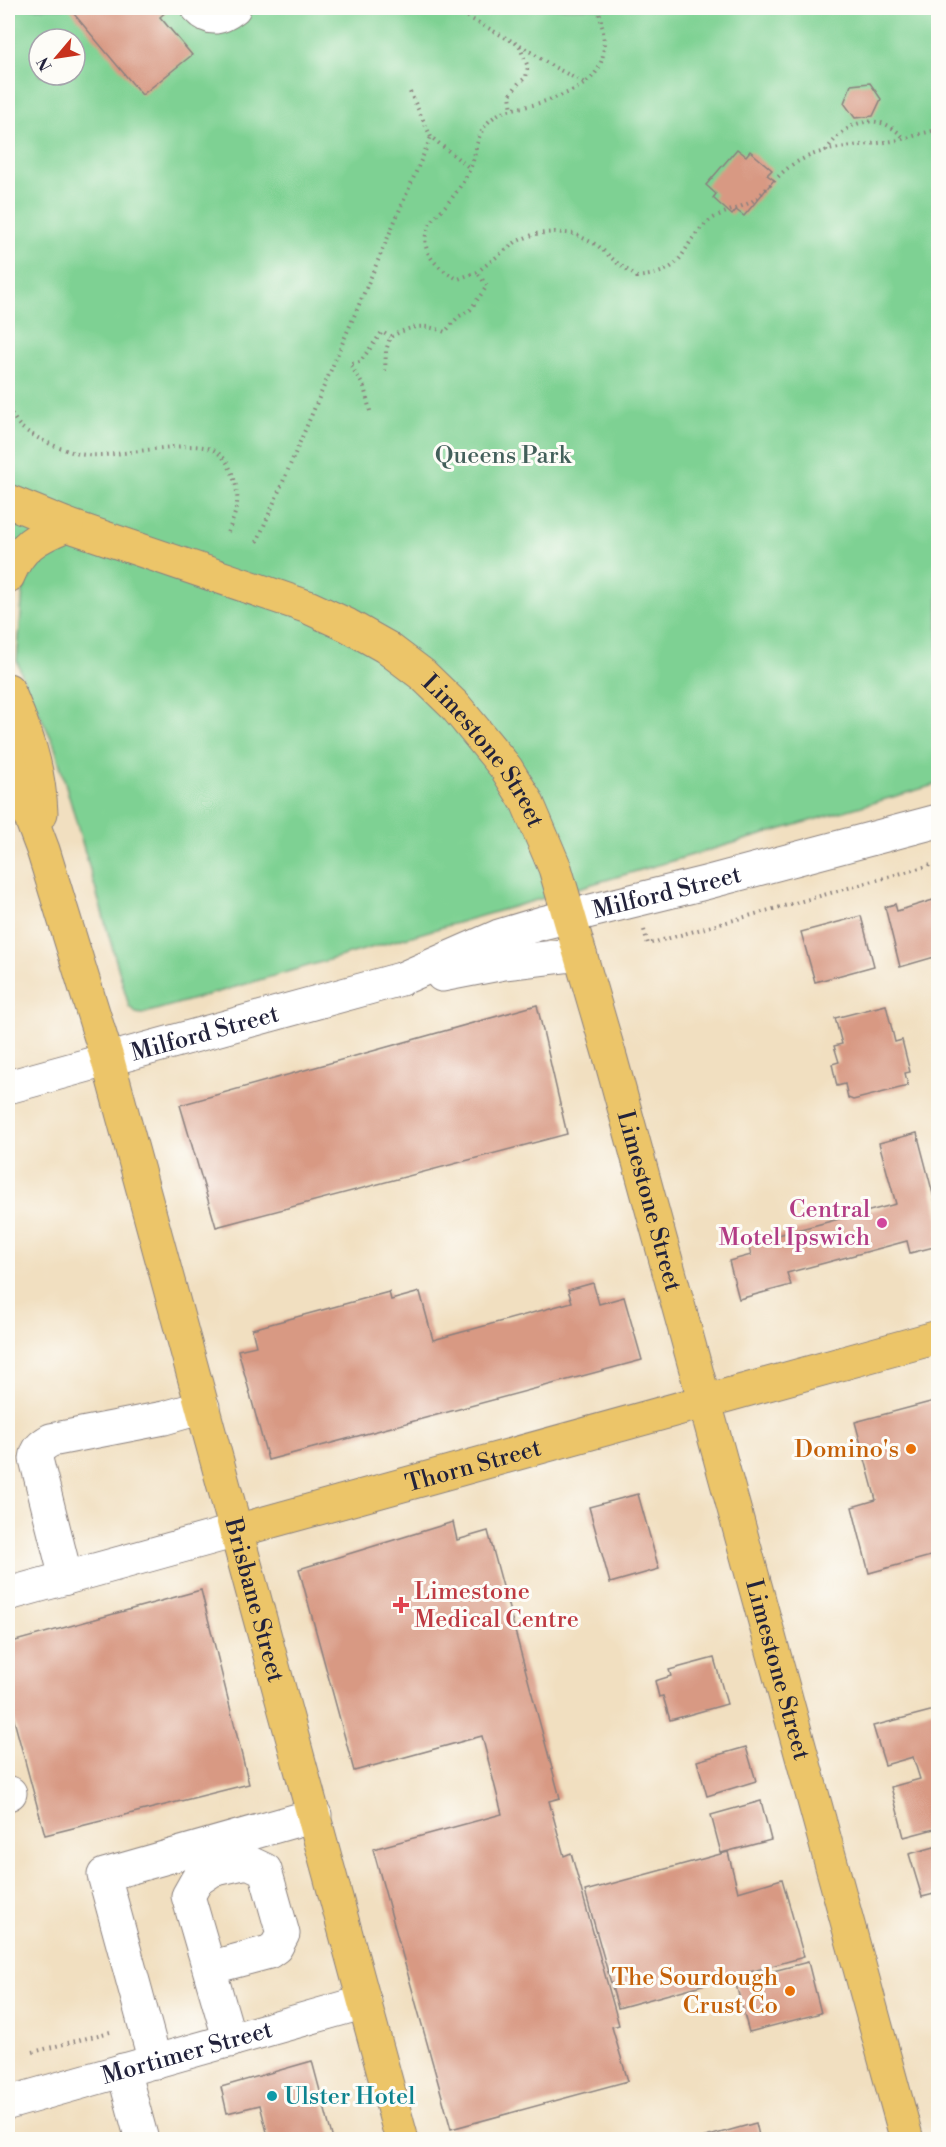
<svg xmlns="http://www.w3.org/2000/svg" width="946" height="2147" font-family="'Libre Bodoni',serif">
  <style>
    .green { fill: #7ed193; stroke: #507a67; stroke-width: 1.5; fill-rule: evenodd }
    .building { fill: #d89983 }
    .lines { fill: none; stroke-linecap: round; stroke-linejoin: round }
    .minor-casing { stroke: #8a807e; stroke-width: 35 }
    .major-casing { stroke: #8a807e; stroke-width: 35 }
    .path { stroke: #8a807e; stroke-width: 4; stroke-dasharray: 1.5 4.5; stroke-linecap: butt }
    .minor { stroke: #fff; stroke-width: 33 }
    .major { stroke: #ecc569; stroke-width: 33 }
    .hotel-dot { fill: #d1479c; stroke: #fdfcf7; stroke-width: 2 }
    .food-dot { fill: #e8710a; stroke: #fdfcf7; stroke-width: 2 }
    .health-dot { fill: #e0444e; stroke: #fdfcf7; stroke-width: 2 }
    .culture-dot { fill: #0f9aa8; stroke: #fdfcf7; stroke-width: 2 }
    .labels { text-anchor: middle; stroke-width: 6; stroke-linejoin: round; paint-order: stroke }
    .park-label { font-size: 24px; fill: #425f5a; stroke: #fdfcf7 }
    .street-label { font-size: 24px; fill: #22223b; stroke: #fdfcf7 }
    .hotel-label { font-size: 24px; fill: #b23c85; stroke: #fdfcf7; text-anchor: end }
    .food-label { font-size: 24px; fill: #c56008; stroke: #fdfcf7; text-anchor: end }
    .health-label { font-size: 24px; fill: #be3a42; stroke: #fdfcf7; text-anchor: start }
    .culture-label { font-size: 24px; fill: #0d838f; stroke: #fdfcf7; text-anchor: start }
  </style>
  <rect width="100%" height="100%" fill="#fdfcf7"/>
  <filter id="ink" filterUnits="userSpaceOnUse"><feTurbulence type="fractalNoise" baseFrequency=".0167" numOctaves="2"/><feDisplacementMap in="SourceGraphic" scale="12" xChannelSelector="R" yChannelSelector="G"/><feConvolveMatrix kernelMatrix="1 2 1 2 8 2 1 2 1" color-interpolation-filters="sRGB"/></filter>
  <filter id="wash" filterUnits="userSpaceOnUse"><feTurbulence type="fractalNoise" baseFrequency=".008" numOctaves="4" result="noise"/><feDisplacementMap in="SourceGraphic" scale="24" xChannelSelector="R" yChannelSelector="G"/><feGaussianBlur stdDeviation="1.35" result="paint"/><feColorMatrix in="noise" values="0 0 0 0 0 0 0 0 0 0 0 0 0 0 0 0 0 1.4 0 .05"/><feComposite in="paint" operator="in"/></filter>
  <g filter="url(#wash)">
    <rect width="100%" height="100%" fill="#f1dfc0"/>
    <path class="green" d="M8 8H938V784L142 1014 136 1013 129 1006 54 744 25 684 17 661 23 590 32 573 8 526ZM39 39H75V75H39Z"/>
    <g id="blocks">
      <g class="building">
        <polygon points="69,8 170,8 160,17 192,55 142,95"/>
        <polygon points="870,83 881,99 873,116 855,118 844,103 851,85"/>
        <polygon points="737,149 746,156 750,151 772,170 767,175 774,180 744,216 736,210 732,215 713,198 716,194 706,185"/>
        <polygon points="933,900 938,918 938,956 900,967 885,907 895,904 897,911"/>
        <polygon points="861,916 874,966 815,982 801,932"/>
        <polygon points="537,1005 567,1134 216,1227 180,1105"/>
        <polygon points="886,1005 895,1042 902,1040 910,1072 905,1073 908,1086 853,1100 848,1098 845,1084 837,1086 832,1064 839,1062 834,1046 842,1044 835,1018"/>
        <polygon points="917,1133 938,1213 938,1246 910,1253 907,1241 787,1273 791,1285 739,1299 729,1261 751,1255 747,1240 777,1232 778,1235 896,1204 879,1143"/>
        <polygon points="593,1283 599,1304 624,1297 642,1360 268,1460 238,1350 256,1346 252,1329 389,1292 391,1300 420,1292 433,1340 572,1302 568,1290"/>
        <polygon points="938,1400 938,1554 869,1573 852,1507 876,1500 855,1422"/>
        <polygon points="638,1494 659,1569 610,1583 589,1507"/>
        <polygon points="453,1522 457,1540 488,1531 560,1798 549,1801 564,1856 571,1853 619,2025 612,2027 628,2081 451,2129 373,1849 502,1814 482,1736 354,1771 299,1569"/>
        <polygon points="201,1590 249,1784 45,1835 8,1698 8,1643"/>
        <polygon points="714,1658 727,1704 670,1720 663,1696 659,1697 655,1681 671,1676 669,1670"/>
        <polygon points="938,1709 938,1828 904,1837 891,1787 920,1779 913,1757 885,1765 873,1726"/>
        <polygon points="746,1747 756,1781 707,1796 697,1761"/>
        <polygon points="761,1801 771,1840 721,1853 711,1815"/>
        <polygon points="938,1846 938,1893 922,1897 909,1854"/>
        <polygon points="728,1852 738,1892 782,1879 804,1957 618,2008 585,1891"/>
        <polygon points="808,1962 821,2013 749,2032 735,1981"/>
        <polygon points="312,2061 333,2140 269,2140 260,2105 227,2113 221,2087"/>
        <polygon points="756,2123 760,2140 698,2140 698,2139"/>
      </g>
    </g>
  </g>
  <g filter="url(#ink)">
    <use href="#blocks" fill-opacity="0" stroke="#8a807e" stroke-width="1.5"/>
    <g class="lines">
      <defs>
        <g id="minor">
          <path d="M198 8C211 22 221 18 234 8"/>
          <polyline points="442,975 504,963 580,954"/>
          <path id="s1" d="M8 1087 401 979 499 936 542 923 705 883 938 821"/>
          <path d="M66 1578 36 1459C37 1449 42 1445 51 1440L164 1418 203 1407"/>
          <polyline points="8,1594 236,1531"/>
          <polyline points="8,1794 10,1793"/>
          <polyline points="209,1968 269,1952 276,1947 283,1934 265,1870 248,1862 212,1870 197,1880 188,1896 230,2041"/>
          <polyline points="155,2062 104,1875 315,1815"/>
          <polyline points="123,2070 142,2140"/>
          <path id="s2" d="M8 2103 365 2002"/>
        </g>
        <g id="major">
          <path id="s3" d="M8 501 67 525 308 607 347 625 386 647 423 675 455 706 506 768 527 802 555 868 611 1060 907 2140"/>
          <path d="M8 576C20 546 37 537 67 525"/>
          <path d="M8 690C26 733 39 765 41 813"/>
          <path id="s4" d="M8 758 43 850 108 1061 402 2140"/>
          <path id="s5" d="M236 1531 938 1337"/>
        </g>
      </defs>
      <use href="#minor" class="minor-casing"/>
      <use href="#major" class="major-casing"/>
      <g class="path">
        <path d="M598 8C615 71 595 86 536 104 524 108 507 108 497 115 473 131 479 151 469 171 463 183 455 195 446 205 442 210 435 216 431 222 415 249 436 268 458 279L477 272 517 241 535 234 555 232 575 234 597 245 616 262 637 277C691 271 676 248 709 221 721 212 738 209 751 202 766 192 777 175 792 165 824 144 862 147 898 140 912 137 925 132 938 130"/>
        <polyline points="457,11 519,45 528,67 526,77 518,84 510,95 512,110"/>
        <polyline points="520,45 552,66 585,83"/>
        <polyline points="410,92 431,137"/>
        <path d="M826 151C846 121 877 109 904 138"/>
        <path d="M385 371 386 351 390 337C411 326 423 323 445 332L458 317 470 310 487 286 477 272"/>
        <path d="M8 409C12 414 16 422 21 427 34 438 62 450 79 454 112 461 191 436 215 451 225 457 229 465 233 476 241 499 237 510 228 532"/>
        <polyline points="370,411 364,387 350,364 360,362 382,332 390,337"/>
        <polyline points="257,542 431,137 471,169"/>
        <polyline points="644,930 648,944 938,863"/>
        <polyline points="33,2052 114,2031"/>
      </g>
      <use href="#minor" class="minor"/>
      <use href="#major" class="major"/>
    </g>
  </g>
  <circle class="hotel-dot" cx="882" cy="1223" r="6"/>
  <g class="food-dot">
    <circle cx="911" cy="1449" r="6"/>
    <circle cx="790" cy="1991" r="6"/>
  </g>
  <path class="health-dot" d="M398 1596h6v6h6v6h-6v6h-6v-6h-6v-6h6z"/>
  <circle class="culture-dot" cx="272" cy="2096" r="6"/>
  <g class="labels">
    <g class="park-label">
      <text x="503" y="463">Queens Park</text>
    </g>
    <g class="street-label">
      <text dy="8" stroke="none"><textPath href="#s3" startOffset="550">Limestone Street</textPath></text>
      <text dy="8" stroke="none"><textPath href="#s1" startOffset="688">Milford Street</textPath></text>
      <text dy="8" stroke="none"><textPath href="#s1" startOffset="204">Milford Street</textPath></text>
      <text dy="8" stroke="none"><textPath href="#s3" startOffset="1035">Limestone Street</textPath></text>
      <text dy="8" stroke="none"><textPath href="#s5" startOffset="246">Thorn Street</textPath></text>
      <text dy="8" stroke="none"><textPath href="#s4" startOffset="878">Brisbane Street</textPath></text>
      <text dy="8" stroke="none"><textPath href="#s3" startOffset="1521">Limestone Street</textPath></text>
      <text dy="8" stroke="none"><textPath href="#s2" startOffset="186">Mortimer Street</textPath></text>
    </g>
    <g class="hotel-label">
      <text x="870" y="1217">Central<tspan x="870" dy="28">Motel Ipswich</tspan></text>
    </g>
    <g class="food-label">
      <text x="899" y="1457">Domino's</text>
      <text x="778" y="1985">The Sourdough<tspan x="778" dy="28">Crust Co</tspan></text>
    </g>
    <g class="health-label">
      <text x="414" y="1599">Limestone<tspan x="414" dy="28">Medical Centre</tspan></text>
    </g>
    <g class="culture-label">
      <text x="284" y="2104">Ulster Hotel</text>
    </g>
  </g>
  <rect width="946" height="2147" fill="none" stroke="#fdfcf7" stroke-width="30"/>
  <g transform="translate(57 57) rotate(241)"><circle r="28" fill="#fdfcf7" stroke="#a5a5ac" stroke-width="1.5"/>
  <path d="M0-4.5L10 22L0 15L-10 22Z" fill="#c8321e"/>
  <text y="-9" font-size="16" font-weight="bold" text-anchor="middle" fill="#22223b">N</text>
  </g>
</svg>
